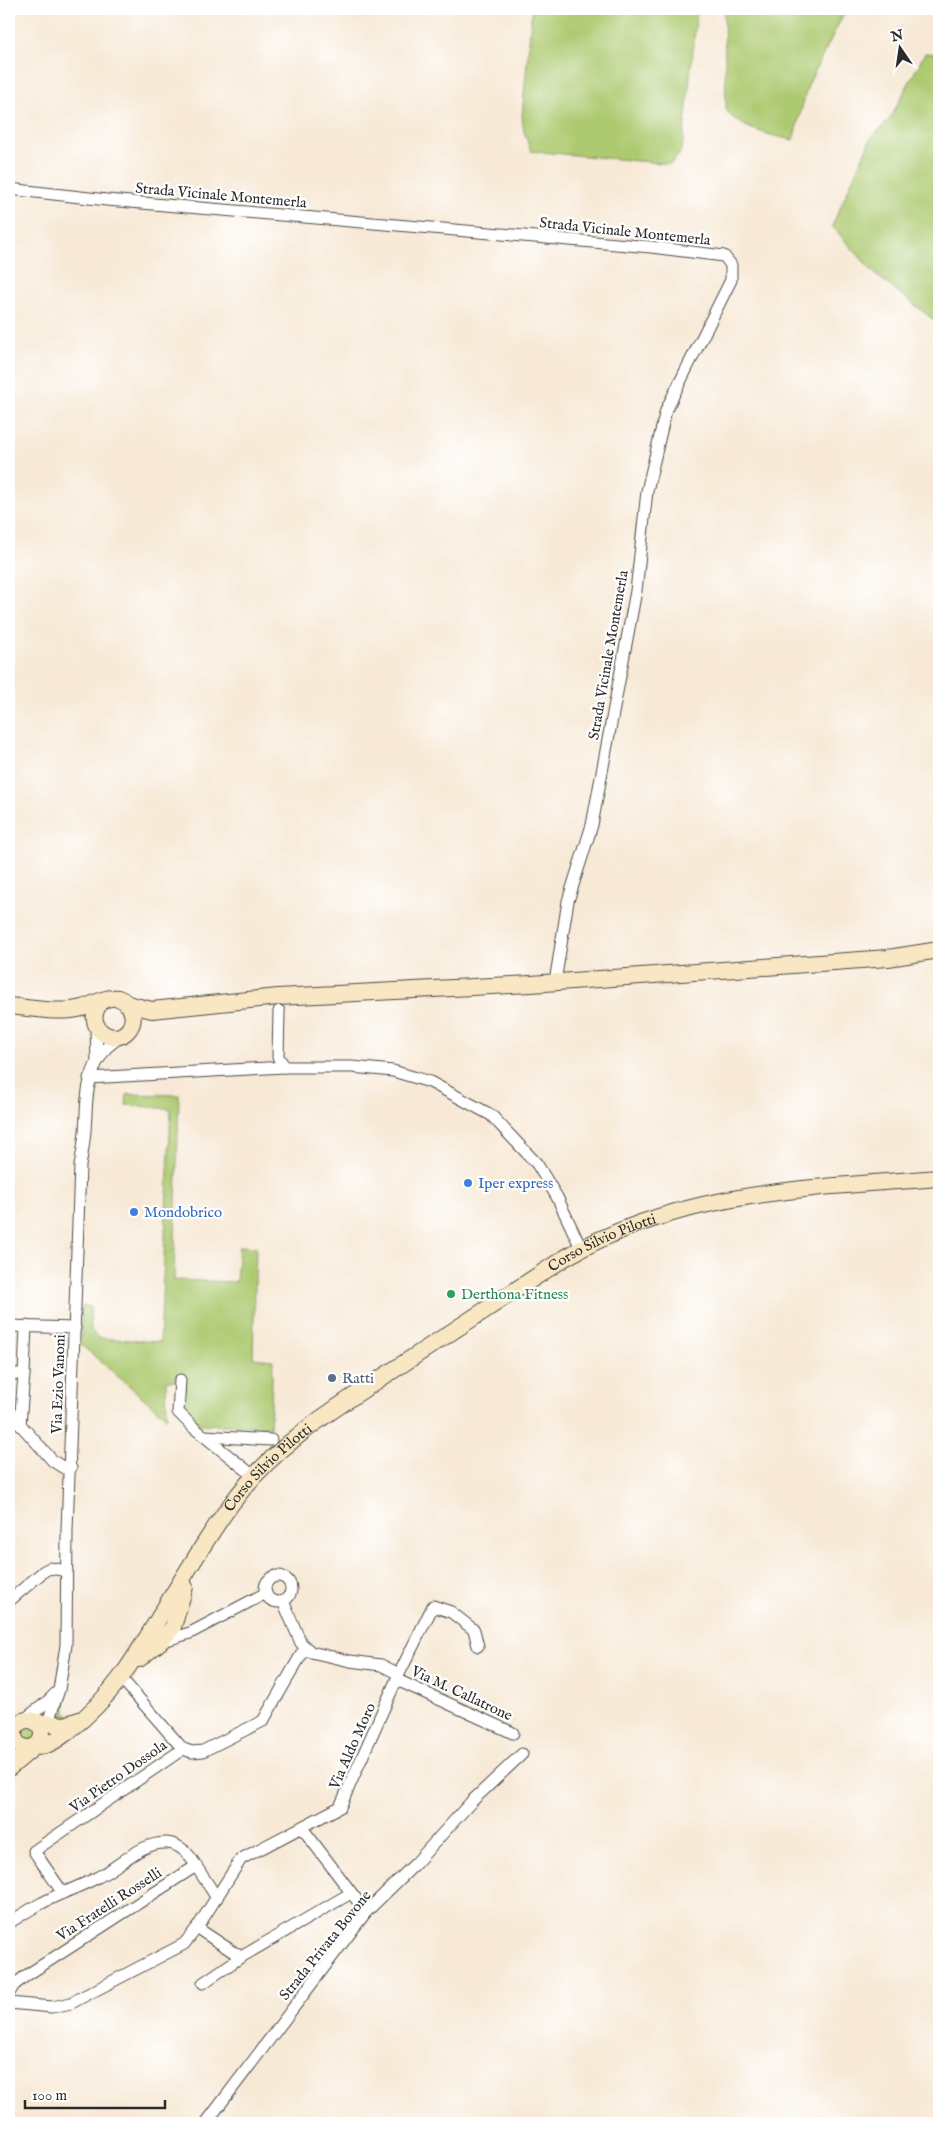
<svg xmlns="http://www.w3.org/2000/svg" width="948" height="2132" font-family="'IM FELL English',serif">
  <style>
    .green { fill: #adca71; stroke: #6c7a4e }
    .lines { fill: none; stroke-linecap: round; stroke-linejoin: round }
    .street-casing { stroke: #4a4845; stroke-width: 13 }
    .secondary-casing { stroke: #4a4845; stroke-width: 18 }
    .street { stroke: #fff; stroke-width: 11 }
    .secondary { stroke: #f9e7c3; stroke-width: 16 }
    .shop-dot { fill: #3f7fe0; stroke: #fff; stroke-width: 2 }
    .leisure-dot { fill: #2e9e5b; stroke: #fff; stroke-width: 2 }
    .service-dot { fill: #5c6f8a; stroke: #fff; stroke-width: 2 }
    .labels { text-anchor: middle; stroke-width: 4.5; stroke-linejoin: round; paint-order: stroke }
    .street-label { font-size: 15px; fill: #2b2b2b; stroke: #fff }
    .shop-label { font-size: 15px; fill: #366cbe; stroke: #fff; text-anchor: start }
    .leisure-label { font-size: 15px; fill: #27864d; stroke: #fff; text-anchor: start }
    .service-label { font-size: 15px; fill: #4e5e75; stroke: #fff; text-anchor: start }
  </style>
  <rect width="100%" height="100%" fill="#fff"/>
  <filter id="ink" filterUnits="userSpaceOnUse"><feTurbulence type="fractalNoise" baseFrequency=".02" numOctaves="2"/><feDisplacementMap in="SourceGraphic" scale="10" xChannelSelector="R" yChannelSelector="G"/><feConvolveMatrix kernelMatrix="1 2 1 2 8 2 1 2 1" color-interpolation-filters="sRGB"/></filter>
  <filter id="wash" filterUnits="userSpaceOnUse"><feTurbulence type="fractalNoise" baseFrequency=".0096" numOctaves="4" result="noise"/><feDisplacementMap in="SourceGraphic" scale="20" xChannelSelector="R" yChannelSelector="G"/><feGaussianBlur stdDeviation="1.12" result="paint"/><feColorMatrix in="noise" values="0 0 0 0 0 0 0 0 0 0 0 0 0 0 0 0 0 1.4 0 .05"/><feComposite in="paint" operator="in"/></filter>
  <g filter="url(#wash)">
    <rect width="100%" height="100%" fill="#f7e9d6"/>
    <g class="green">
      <polygon points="532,9 697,9 683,144 679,155 671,164 531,151 524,132 522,116"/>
      <path d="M724 9H846L808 85 793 140C773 136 736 128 726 109Z"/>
      <polygon points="925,53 939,54 939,324 876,275 832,226 871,138 889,120"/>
      <polygon points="127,1094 179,1095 174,1280 236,1282 239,1246 256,1247 253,1358 273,1360 270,1427 200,1424 186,1412 185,1374 175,1376 175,1381 166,1381 167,1418 80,1344 82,1306 90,1306 91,1330 99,1338 160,1342 171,1109 126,1105"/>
      <polygon points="63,1693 65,1693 65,1714 72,1716 59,1721 54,1714"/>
      <circle cx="28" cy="1733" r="10"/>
      <path d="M10 1728C10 1739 12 1747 23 1751L9 1760Z"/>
    </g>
  </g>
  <g filter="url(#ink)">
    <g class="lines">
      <defs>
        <g id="street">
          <polyline points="9,189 107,200 651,247 724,256 731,265 731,280 666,410 647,491 636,591 592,825 568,901 555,982"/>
          <polyline points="279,1011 278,1057 285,1067 352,1067 393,1071 430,1082 491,1115 537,1164 557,1197 581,1248"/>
          <polyline points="96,1027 97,1062 106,1048 122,1035"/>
          <polyline points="89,1078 285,1067"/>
          <polyline points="9,1326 75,1328"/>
          <polyline points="9,1374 24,1374 20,1425"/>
          <polyline points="24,1374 26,1326"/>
          <polyline points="180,1380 178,1412 194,1428 255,1477"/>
          <polyline points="9,1412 53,1461 64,1468 71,1468"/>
          <polyline points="204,1436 271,1440"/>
          <circle cx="278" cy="1589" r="13"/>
          <polyline points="9,1601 44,1571 50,1568 67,1571"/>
          <polyline points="283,1601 301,1643 311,1652 350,1661 381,1665 399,1674"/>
          <polyline points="160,1642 190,1633 266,1593"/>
          <polyline points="397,1680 513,1733"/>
          <polyline points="21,1722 46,1703 56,1693"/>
          <path d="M54 1724 50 1716 59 1690 66 1645 67 1531 80 1166C82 1155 84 1143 85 1131 87 1104 85 1087 97 1062"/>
          <polyline points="183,1749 192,1752 203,1751 263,1721 305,1648"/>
          <polyline points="303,1829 366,1912"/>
          <polyline points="63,1893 34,1851 183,1749 121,1678"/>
          <path d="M9 1923C20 1916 30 1909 42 1903 60 1893 80 1887 98 1877 121 1866 140 1842 167 1843 180 1844 190 1855 196 1866"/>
          <polyline points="197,1928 241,1957 351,1893"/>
          <polyline points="203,1983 241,1957"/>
          <polyline points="9,1993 14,1985 27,1975 196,1866 217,1898"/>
          <polyline points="9,2003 52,2007 71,2003 184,1944 197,1928 241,1859 340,1807 399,1674 433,1606 451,1612 474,1630 478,1646"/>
          <polyline points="206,2123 366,1912 416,1863 472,1801 522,1754"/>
        </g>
        <g id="secondary">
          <polyline points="127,1004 152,1010 278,997 531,984 888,958 939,950"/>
          <path d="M9 1006C32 1008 59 1014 82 1008 93 1005 106 996 118 998 131 1002 137 1018 129 1029 113 1050 81 1025 101 1002"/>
          <polyline points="139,1659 160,1642 173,1627 185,1587"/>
          <circle cx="28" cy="1734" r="14"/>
          <polyline points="36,1722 65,1725 79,1720"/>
          <path id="s1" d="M9 1768 34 1747C49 1747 59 1738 70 1730 118 1692 138 1652 169 1601 189 1568 209 1534 232 1503 274 1445 337 1407 395 1369 451 1332 507 1296 563 1259 677 1191 811 1188 939 1178"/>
        </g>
      </defs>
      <use href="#street" class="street-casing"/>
      <use href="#secondary" class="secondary-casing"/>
      <use href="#street" class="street"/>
      <use href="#secondary" class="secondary"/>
    </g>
  </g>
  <g class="shop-dot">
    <circle cx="468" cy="1183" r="5"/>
    <circle cx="134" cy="1212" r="5"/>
  </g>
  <circle class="leisure-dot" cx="451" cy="1294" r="5"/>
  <circle class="service-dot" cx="332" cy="1378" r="5"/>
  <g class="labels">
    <g class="street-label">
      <text transform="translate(221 195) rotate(5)" y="5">Strada Vicinale Montemerla</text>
      <text transform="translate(625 231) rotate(6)" y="5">Strada Vicinale Montemerla</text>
      <text transform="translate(608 655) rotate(-80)" y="5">Strada Vicinale Montemerla</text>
      <text dy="5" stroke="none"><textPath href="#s1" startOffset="809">Corso Silvio Pilotti</textPath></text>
      <text transform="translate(58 1384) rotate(-88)" y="5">Via Ezio Vanoni</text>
      <text dy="5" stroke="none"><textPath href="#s1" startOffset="404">Corso Silvio Pilotti</textPath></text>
      <text transform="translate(462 1693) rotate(25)" y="5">Via M. Callatrone</text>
      <text transform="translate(352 1746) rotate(-66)" y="5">Via Aldo Moro</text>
      <text transform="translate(118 1776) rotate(-35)" y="5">Via Pietro Dossola</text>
      <text transform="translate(109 1904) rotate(-33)" y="5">Via Fratelli Rosselli</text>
      <text transform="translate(325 1945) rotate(-51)" y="5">Strada Privata Bovone</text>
    </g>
    <g class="shop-label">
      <text x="478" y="1188">Iper express</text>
      <text x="144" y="1217">Mondobrico</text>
    </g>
    <g class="leisure-label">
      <text x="461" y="1299">Derthona Fitness</text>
    </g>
    <g class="service-label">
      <text x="342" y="1383">Ratti</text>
    </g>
  </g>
  <rect width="948" height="2132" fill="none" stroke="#fff" stroke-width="30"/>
  <g transform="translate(900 48) rotate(347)" stroke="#ffffff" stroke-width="4" paint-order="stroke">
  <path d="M0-4L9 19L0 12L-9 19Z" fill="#2b2b2b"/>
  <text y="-8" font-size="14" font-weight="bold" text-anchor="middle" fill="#2b2b2b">N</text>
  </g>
  <path d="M25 2100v8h140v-8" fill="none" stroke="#2b2b2b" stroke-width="2.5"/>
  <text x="32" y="2100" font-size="15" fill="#2b2b2b" stroke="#ffffff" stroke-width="4" paint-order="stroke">100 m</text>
</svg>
